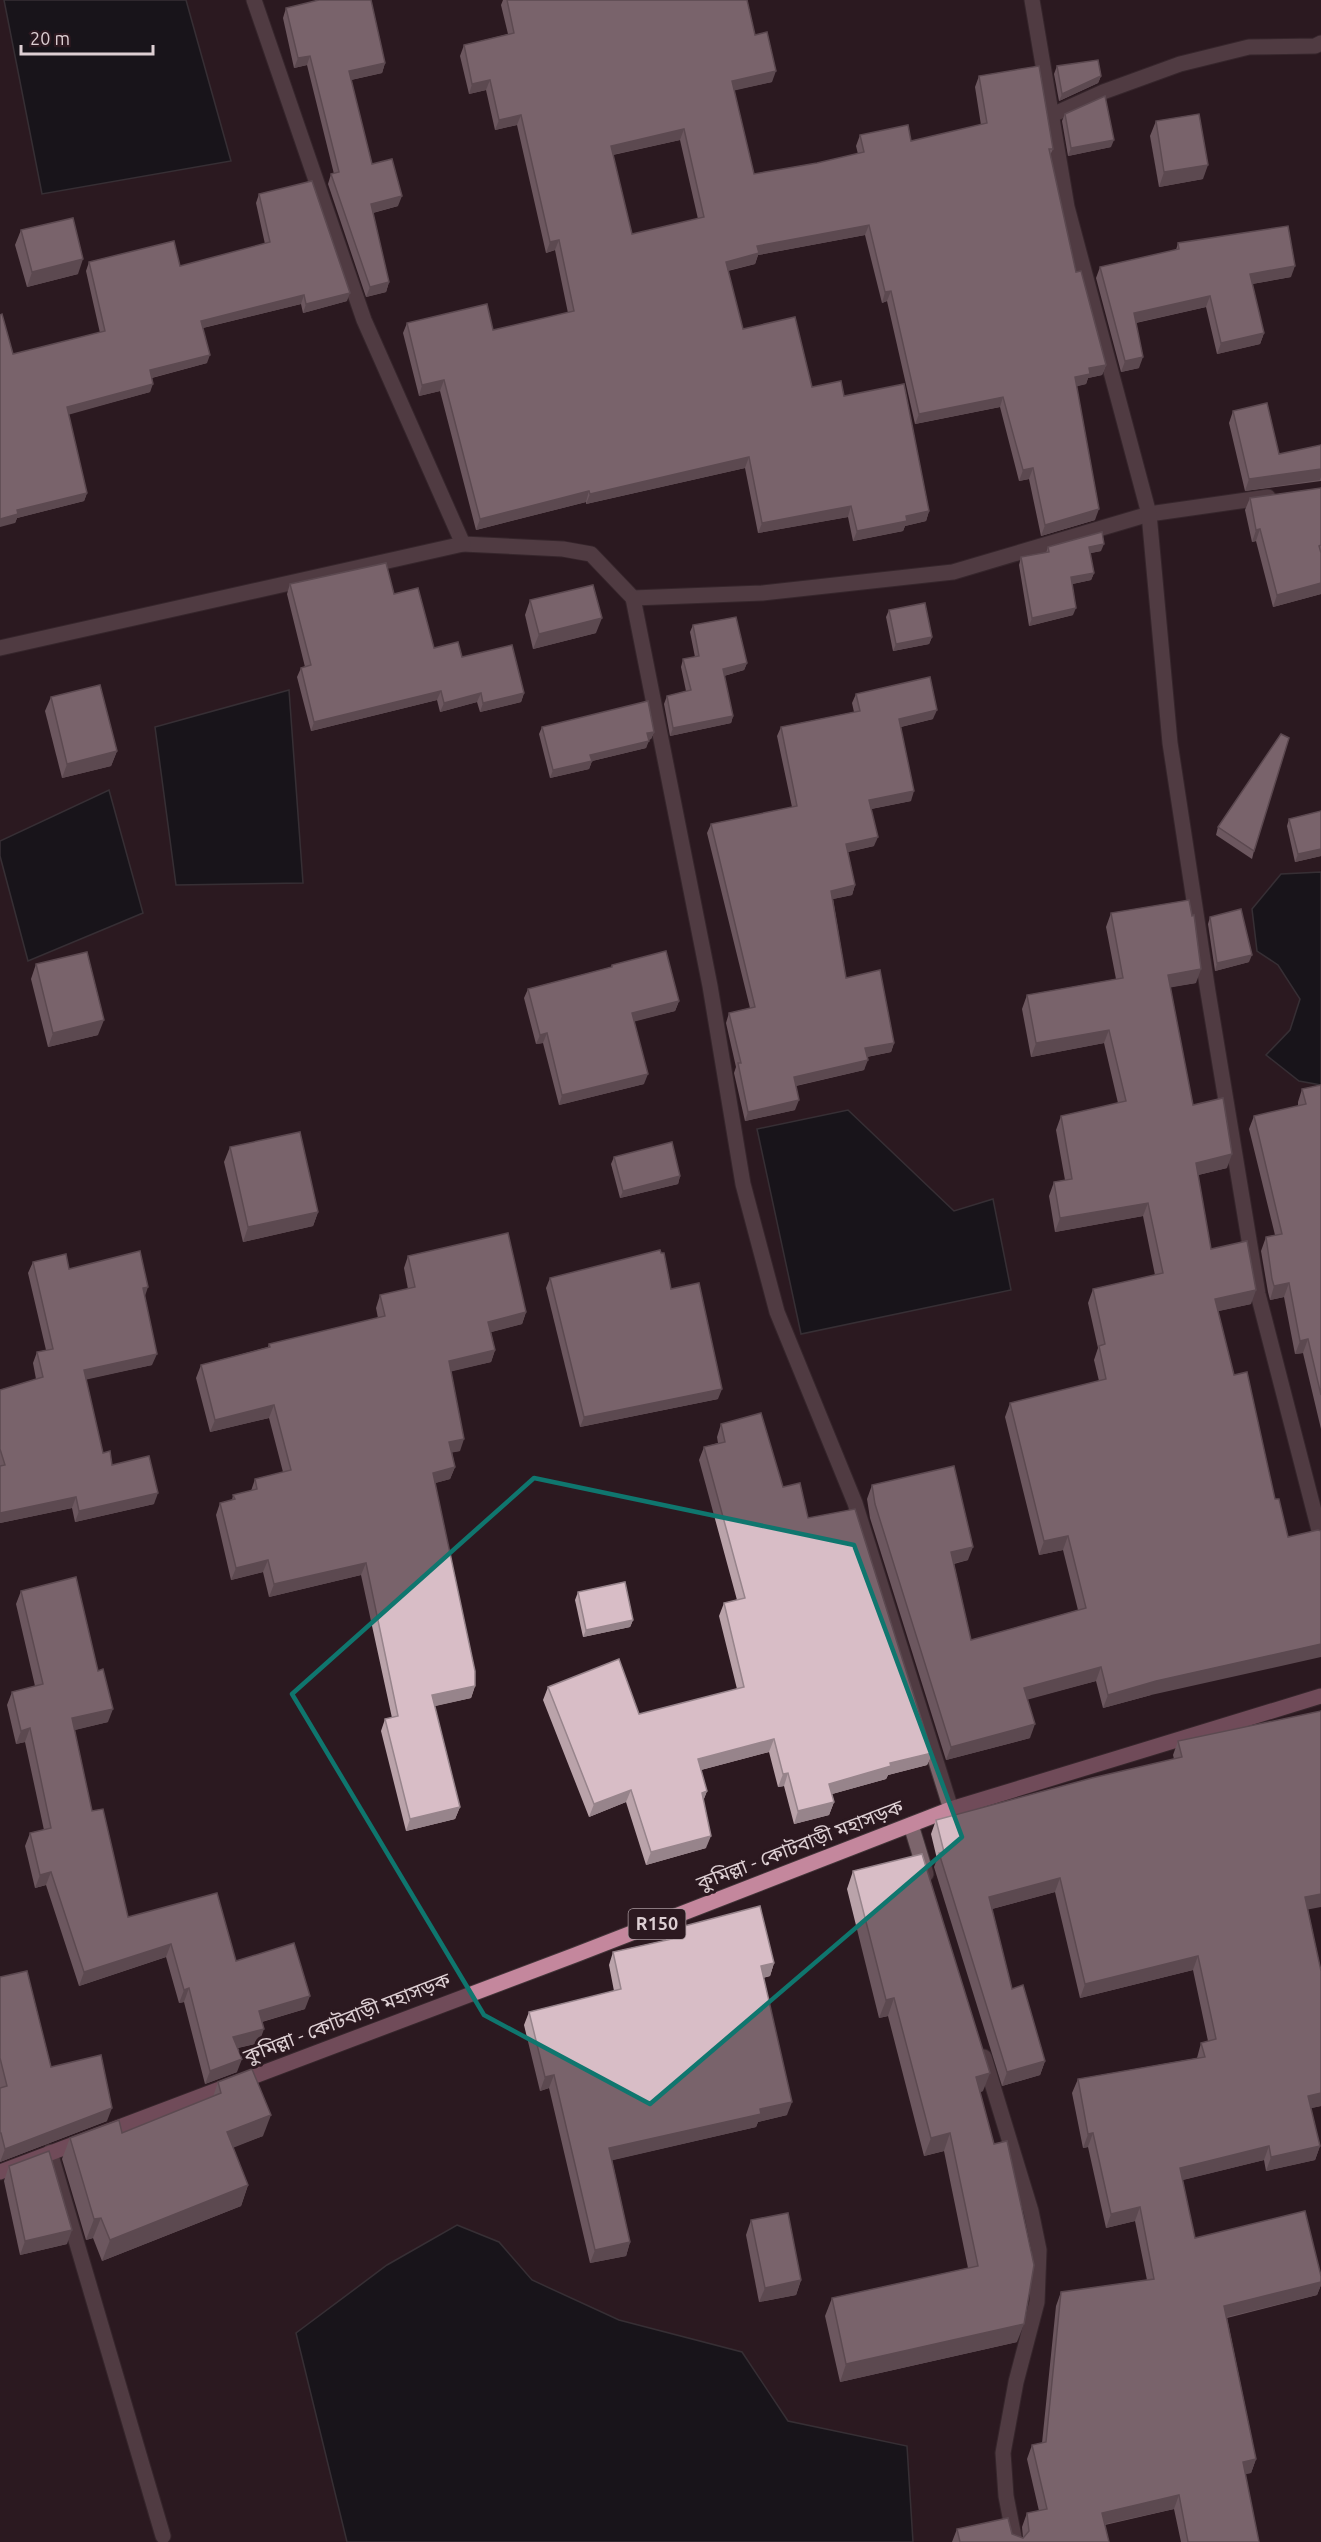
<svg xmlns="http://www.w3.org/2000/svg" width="1321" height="2542" font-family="Ubuntu,'Noto Sans Bengali',sans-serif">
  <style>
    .water { fill: #020f13; stroke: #44494d; stroke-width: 1.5 }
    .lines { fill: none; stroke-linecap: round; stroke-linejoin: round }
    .minor-casing { stroke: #433539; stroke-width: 17 }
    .major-casing { stroke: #433539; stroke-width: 17 }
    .minor { stroke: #7c656c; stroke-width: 15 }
    .major { stroke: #c4879d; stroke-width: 15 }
    .wall { fill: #baa3aa; fill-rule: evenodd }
    .shaded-wall { fill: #97848b }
    .building { fill: #d8bdc6; stroke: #97848b; stroke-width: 1.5; fill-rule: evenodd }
    .marked { fill: none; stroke: #0f766e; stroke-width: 4.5; stroke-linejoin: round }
    .labels { text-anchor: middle; stroke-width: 6; stroke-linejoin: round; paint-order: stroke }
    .shield { fill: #2c1920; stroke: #a8989d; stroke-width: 1.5 }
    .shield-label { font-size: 18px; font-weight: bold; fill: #ddcfd3 }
    .street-label { font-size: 20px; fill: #ddcfd3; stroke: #2c1920 }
  </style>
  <rect width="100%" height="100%" fill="#2c1920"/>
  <g class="water">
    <polygon points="4,0 186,0 231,161 42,194"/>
    <polygon points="289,690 303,883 176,885 155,727"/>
    <polygon points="109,790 143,913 28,961 0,856 0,841"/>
    <polygon points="1321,872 1321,1085 1299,1081 1266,1055 1290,1030 1300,999 1278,965 1257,951 1252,909 1281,874"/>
    <polygon points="848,1110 954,1211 993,1199 1011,1290 801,1334 757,1129"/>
    <polygon points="457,2225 499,2242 532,2280 619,2320 742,2352 788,2421 907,2446 913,2542 347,2542 296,2333 387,2265"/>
  </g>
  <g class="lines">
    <defs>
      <g id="minor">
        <polyline points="254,0 364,320 463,544 563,549 591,554 633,598 762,593 953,572 1149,514 1268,497"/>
        <polyline points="1032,0 1067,207 1149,514 1170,743 1208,992 1258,1294 1321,1538"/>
        <polyline points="1052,115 1103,92 1180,64 1249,47 1315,46 1321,43"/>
        <polyline points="633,598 710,986 743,1184 777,1312 855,1503 951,1809"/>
        <polyline points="0,648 463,544"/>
        <polyline points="911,1825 926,1874"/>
        <polyline points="984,2057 1031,2211 1039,2250 1037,2302 1016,2382 1003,2453 1006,2496 1015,2542"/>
        <polyline points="50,2152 163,2536"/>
      </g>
      <polyline id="major" points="0,2172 575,1955 951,1809 1321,1696"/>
    </defs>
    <use href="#minor" class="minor-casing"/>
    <use href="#major" class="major-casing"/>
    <use href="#minor" class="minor"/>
    <use href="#major" class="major"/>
  </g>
  <g class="wall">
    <path d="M503 0H747L755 35 772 82 734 90 754 174 817 163 858 154 856 146 860 135 911 141 981 125 975 87 979 76 1053 149 1050 155 1076 272 1106 365 1102 375 1088 378 1086 384 1076 386 1095 520 1041 536 1029 479 1019 481 1000 407 915 424 887 301 882 303 865 235 758 255 755 264 728 271 743 329 812 387 844 396 929 511 926 521 905 526 903 531 853 541 848 517 758 533 745 468 586 504V502L476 530 440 391 419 396 403 333 407 323 493 330 568 313 555 250 546 253 517 125 495 130 486 90 469 94 460 56 464 45 508 34 501 5ZM680 140 698 219 632 234 613 155Z"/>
    <polygon points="286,8 385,63 382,73 351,80 372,164 398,206 373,213 389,282 386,292 366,297 328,184 331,174 334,174 307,65 294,68 283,18"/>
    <polygon points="1057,66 1101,76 1098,83 1059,101 1054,74"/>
    <polygon points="1065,114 1111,147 1068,156 1062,121"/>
    <polygon points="1156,121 1203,179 1159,187 1150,136"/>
    <polygon points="259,194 347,301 303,313 301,304 203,328 207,363 152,378 150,392 68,414 87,493 84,501 17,518 15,523 13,354 100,333 86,271 89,262 180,266 265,244 256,203"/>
    <polygon points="21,230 78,274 27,287 15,245"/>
    <polygon points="1178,243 1291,277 1252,284 1264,333 1260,344 1217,354 1206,307 1136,323 1139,368 1121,372 1096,278 1100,267 1176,250"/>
    <polygon points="1233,411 1279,454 1321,445 1321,481 1245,491 1229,423"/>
    <polygon points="1321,488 1321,594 1273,607 1256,541 1252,542 1245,510 1250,498"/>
    <polygon points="1048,547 1101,551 1090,553 1094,573 1091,580 1072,584 1073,615 1029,626 1019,565 1021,557 1046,553"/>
    <polygon points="290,584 394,594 434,648 462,657 524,693 521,702 480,712 477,702 440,712 437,700 311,731 297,677 301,668 305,667 287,594"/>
    <polygon points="530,600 596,633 533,649 525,615"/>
    <polygon points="889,610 932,637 929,644 893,651 886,617"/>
    <polygon points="693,625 747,663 744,670 724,676 733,716 731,723 670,736 664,704 667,696 686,691 681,667 683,659 695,657 690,632"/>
    <polygon points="856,694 933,719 901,727 911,801 871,809 874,846 848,852 855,885 852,895 833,899 846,978 894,1043 891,1052 867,1057 864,1070 796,1086 795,1110 745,1121 734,1073 736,1067 726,1023 729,1013 750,1008 707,833 711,824 792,807 777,736 781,727 854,712 852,703"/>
    <polygon points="51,697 117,751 111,766 62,778 45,711"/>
    <polygon points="542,727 654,732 651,739 648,740 646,748 592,761 589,769 550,778 539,734"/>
    <polygon points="1321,811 1321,856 1295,862 1287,826 1289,819"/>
    <polygon points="1218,827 1254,851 1252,859 1216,835"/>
    <polygon points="1111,913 1196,983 1170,987 1193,1105 1227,1168 1198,1175 1211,1249 1251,1304 1218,1311 1151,1695 1103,1708 1096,1681 1027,1699 1030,1738 946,1760 870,1518 867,1499 872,1485 968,1560 954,1564 971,1640 1078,1610 1063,1550 1039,1555 1005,1417 1010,1403 1099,1381 1094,1360 1098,1348 1088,1303 1093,1289 1155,1275 1143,1216 1055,1232 1049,1196 1054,1182 1065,1180 1056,1130 1061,1116 1118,1103 1104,1043 1031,1057 1022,1009 1027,995 1116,979 1106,927"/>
    <polygon points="1210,917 1249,962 1215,971 1208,924"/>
    <polygon points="36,964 98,1035 48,1047 31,979"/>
    <polygon points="612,965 679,1001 675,1011 634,1021 644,1084 559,1105 543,1043 536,1044 524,998 528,989 611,967"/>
    <polygon points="1321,1085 1321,1429 1303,1353 1295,1354 1284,1297 1270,1300 1268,1292 1261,1251 1266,1237 1275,1235 1249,1129 1254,1116 1298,1106 1298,1102 1302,1089"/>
    <polygon points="230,1147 318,1212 313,1226 243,1242 224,1162"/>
    <polygon points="614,1157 680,1176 678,1184 620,1198 611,1164"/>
    <polygon points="408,1256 526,1312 522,1324 491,1332 495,1350 491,1362 451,1371 460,1451 452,1452 455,1467 450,1479 435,1483 475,1686 471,1698 434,1706 460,1807 455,1819 406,1831 381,1731 385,1719 392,1718 361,1575 269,1597 263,1572 231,1580 216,1515 220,1503 232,1500 233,1495 251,1491 255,1479 283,1472 269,1418 210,1432 196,1378 201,1365 268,1347 269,1344 378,1318 376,1308 380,1295 408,1289 404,1268"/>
    <polygon points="33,1262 69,1269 145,1296 152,1365 86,1379 103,1453 112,1465 154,1504 75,1522 72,1508 0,1523 0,1390 36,1379 33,1363 37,1352 46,1350 28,1273"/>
    <polygon points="550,1278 671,1289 718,1399 580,1427 546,1288"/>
    <polygon points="721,1424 783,1487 808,1518 932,1753 927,1765 888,1775 886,1779 832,1794 834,1802 829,1815 794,1824 784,1786 778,1787 769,1752 701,1770 707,1791 703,1801 706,1848 646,1865 626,1802 589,1817 543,1700 548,1687 639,1714 737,1689 719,1616 724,1603 737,1600 699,1460 704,1447 718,1443 717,1437"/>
    <polygon points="21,1591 108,1722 74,1730 92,1811 128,1917 236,1961 305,2009 262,2022 259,2043 238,2048 237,2072 205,2084 184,2002 179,2003 166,1957 79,1986 46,1885 35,1888 25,1846 30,1833 44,1830 25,1742 16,1744 7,1705 12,1692 35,1686 16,1604"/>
    <polygon points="578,1592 633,1620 630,1627 583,1637 575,1600"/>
    <polygon points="1178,1741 1308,1910 1321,1971 1321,2106 1311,2108 1320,2146 1315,2160 1266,2171 1264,2160 1182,2180 1195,2238 1321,2276 1321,2285 1317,2295 1227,2318 1256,2459 1251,2473 1245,2474 1259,2542 1181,2542 1174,2509 1105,2525 1109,2542 952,2542 957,2529 1012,2534 1023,2538 1022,2527 1027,2513 1039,2511 1027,2459 1032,2445 1042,2443 1056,2306 1061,2292 1147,2280 1135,2221 1106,2228 1088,2147 1083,2148 1072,2093 1078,2079 1197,2058 1201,2043 1208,2041 1193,1970 1080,1998 1055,1892 992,1909 1012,1989 1045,2061 1040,2075 1002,2086 934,1867 937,1859 931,1834 936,1820 1174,1759 1173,1755"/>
    <polygon points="853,1871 983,2091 980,2092 1017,2342 840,2382 825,2316 832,2298 968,2268 944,2151 924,2156 888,2016 879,2018 847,1889"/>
    <polygon points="669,1930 774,1963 770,1976 763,1978 787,2115 758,2122 756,2127 612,2160 630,2242 626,2256 590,2263 549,2088 540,2091 524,2025 529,2012 614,1991 609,1965 613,1952 666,1940"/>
    <polygon points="0,1977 51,2067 107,2121 0,2162"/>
    <polygon points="218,2082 263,2136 233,2147 248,2185 241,2206 102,2261 93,2238 86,2240 62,2159 70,2138 122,2133 213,2097"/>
    <polygon points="9,2166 67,2244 20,2255 4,2181"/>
    <polygon points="751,2220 801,2280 796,2295 759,2302 746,2235"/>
  </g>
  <g class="shaded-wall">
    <polygon points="310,56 307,65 294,68 298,58"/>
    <polygon points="385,63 382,73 346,81 349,71"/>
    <polygon points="776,71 772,82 728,92 732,81"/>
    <polygon points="1101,76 1098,83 1059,101 1062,94"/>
    <polygon points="490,80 486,90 469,94 472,84"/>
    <polygon points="521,115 517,125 495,130 499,120"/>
    <polygon points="684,129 680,140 607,156 611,146"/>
    <polygon points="1114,140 1111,147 1068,156 1071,148"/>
    <polygon points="1208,165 1203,179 1159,187 1164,172"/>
    <polygon points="402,196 398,206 368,214 371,204"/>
    <polygon points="869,225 865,235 758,255 755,264 722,272 726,262 757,246"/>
    <polygon points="559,240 555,250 546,253 550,242"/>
    <polygon points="83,259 78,274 27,287 32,272"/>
    <polygon points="1295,266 1291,277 1246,285 1250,274"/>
    <polygon points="389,282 386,292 366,297 370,287"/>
    <polygon points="891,291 887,301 882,303 885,292"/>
    <polygon points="350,293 347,301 303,313 306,304"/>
    <polygon points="304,295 301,304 198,329 201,321"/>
    <polygon points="1210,296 1206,307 1130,324 1134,313"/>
    <polygon points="1264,333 1260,344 1217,354 1221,343"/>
    <polygon points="210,355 207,363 147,379 150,370"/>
    <polygon points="1143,357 1139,368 1121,372 1125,361"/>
    <polygon points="1106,365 1102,375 1088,378 1086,384 1071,388 1075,377 1089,368"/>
    <polygon points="444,380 440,391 419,396 422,385"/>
    <polygon points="153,384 150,392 64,416 67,407"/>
    <polygon points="1003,397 1000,407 915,424 919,414"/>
    <polygon points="749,457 745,468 586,504 590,494"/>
    <polygon points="1033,468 1029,479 1019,481 1023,470"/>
    <polygon points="1321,469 1321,477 1320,480 1245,491 1249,479"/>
    <polygon points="589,491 586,502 476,530 480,519"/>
    <polygon points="87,493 84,501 17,518 15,523 0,527 0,519 17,510"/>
    <polygon points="851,506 848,517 758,533 762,523"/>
    <polygon points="1099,509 1095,520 1041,536 1045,525"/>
    <polygon points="929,511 926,521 905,526 903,531 853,541 857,531 906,516"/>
    <polygon points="1260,529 1256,541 1252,542 1256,530"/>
    <polygon points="1104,544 1101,551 1087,554 1089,547"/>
    <polygon points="1094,573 1091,580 1068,585 1071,577"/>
    <polygon points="1321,583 1321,594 1273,607 1277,595"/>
    <polygon points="1076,608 1073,615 1029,626 1032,618"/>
    <polygon points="602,618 596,633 533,649 539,634"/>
    <polygon points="932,637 929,644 893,651 896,644"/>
    <polygon points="747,663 744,670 720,677 723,669"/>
    <polygon points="441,691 437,700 311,731 314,722"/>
    <polygon points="481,693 477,702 440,712 444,703"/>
    <polygon points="524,693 521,702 480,712 483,703"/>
    <polygon points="937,710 933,719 896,728 899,719"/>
    <polygon points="733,716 731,723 670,736 673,728"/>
    <polygon points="654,732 651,739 644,741 647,733"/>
    <polygon points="649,741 646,748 592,761 589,769 550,778 553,770 590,755"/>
    <polygon points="117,751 111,766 62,778 67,764"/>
    <polygon points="914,791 911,801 866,810 869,800"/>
    <polygon points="878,837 874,846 843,853 846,844"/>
    <polygon points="1321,849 1321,856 1295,862 1298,854"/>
    <polygon points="855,885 852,895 828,900 831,891"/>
    <polygon points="1252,955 1249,962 1215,971 1217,963"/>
    <polygon points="1201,969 1196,983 1162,989 1168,975"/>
    <polygon points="679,1001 675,1011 629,1023 632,1013"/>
    <polygon points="104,1020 98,1035 48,1047 53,1033"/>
    <polygon points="1109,1030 1104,1043 1031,1057 1036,1043"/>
    <polygon points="547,1033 543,1043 536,1044 540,1035"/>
    <polygon points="894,1043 891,1052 861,1058 865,1048"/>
    <polygon points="868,1060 864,1070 790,1087 794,1077"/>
    <polygon points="648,1074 644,1084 559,1105 562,1095"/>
    <polygon points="799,1100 795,1110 745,1121 748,1112"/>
    <polygon points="1232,1154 1227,1168 1190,1177 1196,1163"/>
    <polygon points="680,1176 678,1184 620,1198 623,1191"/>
    <polygon points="1148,1203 1143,1216 1055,1232 1060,1218"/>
    <polygon points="318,1212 313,1226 243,1242 248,1227"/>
    <polygon points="1289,1283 1284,1297 1270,1300 1274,1286"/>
    <polygon points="148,1287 144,1299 143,1288"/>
    <polygon points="1256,1290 1251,1304 1210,1313 1215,1299"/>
    <polygon points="526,1312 522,1324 484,1334 488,1322"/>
    <polygon points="1308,1339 1303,1353 1295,1354 1300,1341"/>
    <polygon points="495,1350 491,1362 445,1373 449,1361"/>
    <polygon points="157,1354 152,1365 80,1381 84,1370"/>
    <polygon points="722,1389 718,1399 580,1427 584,1417"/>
    <polygon points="274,1405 269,1418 210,1432 215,1420"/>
    <polygon points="464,1439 460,1451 445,1454 449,1442"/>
    <polygon points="455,1467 450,1479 428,1485 433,1473"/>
    <polygon points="158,1493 154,1504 75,1522 79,1511"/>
    <polygon points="76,1497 72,1508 0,1523 0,1513"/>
    <polygon points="1068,1536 1063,1550 1039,1555 1044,1541"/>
    <polygon points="973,1547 968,1560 946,1565 951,1552"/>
    <polygon points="268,1560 263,1572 231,1580 236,1568"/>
    <polygon points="366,1563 361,1575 269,1597 274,1584"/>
    <polygon points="633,1620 630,1627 583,1637 586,1630"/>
    <polygon points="1321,1644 1321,1657 1151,1695 1103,1708 1108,1695 1156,1681"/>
    <polygon points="1101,1667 1096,1681 1019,1702 1024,1688"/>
    <polygon points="475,1686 471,1698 427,1708 432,1695"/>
    <polygon points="113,1709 108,1722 67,1732 72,1718"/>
    <polygon points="1035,1724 1030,1738 946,1760 951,1747"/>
    <polygon points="30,1728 25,1742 16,1744 21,1731"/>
    <polygon points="774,1739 769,1752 693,1772 698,1759"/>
    <polygon points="932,1753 927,1765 888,1775 886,1779 825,1796 829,1784 890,1763"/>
    <polygon points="788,1773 784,1786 778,1787 783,1774"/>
    <polygon points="631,1790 626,1802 589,1817 594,1804"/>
    <polygon points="707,1791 702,1804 702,1793"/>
    <polygon points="834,1802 829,1815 794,1824 798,1811"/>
    <polygon points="460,1807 455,1819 406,1831 410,1819"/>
    <polygon points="711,1836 706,1848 646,1865 651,1852"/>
    <polygon points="51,1872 46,1885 35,1888 40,1875"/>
    <polygon points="1060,1878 1055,1892 984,1911 989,1897"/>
    <polygon points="1321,1894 1321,1907 1300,1911 1305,1897"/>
    <polygon points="171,1944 166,1957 79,1986 84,1972"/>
    <polygon points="1198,1956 1193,1970 1080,1998 1085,1984"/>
    <polygon points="774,1963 770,1976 756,1979 761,1966"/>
    <polygon points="189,1988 184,2002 179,2003 184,1990"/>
    <polygon points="310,1996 305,2009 254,2024 259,2011"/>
    <polygon points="894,1998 888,2016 879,2018 886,2000"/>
    <polygon points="264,2029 259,2043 228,2050 233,2037"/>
    <polygon points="242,2059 237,2072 205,2084 210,2071"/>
    <polygon points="1045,2061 1040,2075 1002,2086 1007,2072"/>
    <polygon points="990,2073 983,2091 970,2095 976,2077"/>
    <polygon points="554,2075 549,2088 540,2091 545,2077"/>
    <polygon points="1321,2093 1321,2106 1303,2110 1308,2096"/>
    <polygon points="792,2102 787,2115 758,2122 756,2127 605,2162 609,2148 760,2109"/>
    <polygon points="112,2108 107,2121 0,2162 5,2149"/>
    <polygon points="271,2115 263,2136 220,2153 227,2132"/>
    <polygon points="950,2133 944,2151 924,2156 931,2138"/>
    <polygon points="1093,2133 1088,2147 1083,2148 1088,2134"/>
    <polygon points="1269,2146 1264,2160 1175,2182 1180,2168"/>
    <polygon points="1320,2146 1315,2160 1266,2171 1271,2157"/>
    <polygon points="248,2185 241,2206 102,2261 110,2240"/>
    <polygon points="1140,2207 1135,2221 1106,2228 1111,2214"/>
    <polygon points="101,2218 93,2238 86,2240 94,2219"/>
    <polygon points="72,2230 67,2244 20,2255 25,2241"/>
    <polygon points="630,2242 626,2256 590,2263 595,2250"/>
    <polygon points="801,2280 796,2295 759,2302 765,2288"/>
    <polygon points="1321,2282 1321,2285 1317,2295 1219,2319 1224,2306"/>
    <polygon points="1024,2324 1017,2342 840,2382 846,2364"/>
    <polygon points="1256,2459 1251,2473 1237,2475 1243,2462"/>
    <polygon points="1179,2495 1174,2509 1097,2526 1102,2513"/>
  </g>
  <g class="building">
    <polygon points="319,0 371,0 385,63 349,71 372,164 392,159 402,196 371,204 389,282 370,287 331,174 339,172 310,56 298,58 286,8"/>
    <path d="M507 0H747L755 35 767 32 776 71 732 81 754 174 817 163 864 152 860 135 908 125 911 141 987 123 979 76 1039 66 1053 149H1049L1076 272 1081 271 1106 365 1089 368 1090 374 1075 377 1099 509 1045 525 1033 468 1023 470 1003 397 919 414 891 291 885 292 869 225 757 246 759 253 726 262 743 329 795 317 812 387 841 381 844 396 904 384 929 511 906 516 907 521 857 531 851 506 762 523 749 457 590 494 589 491 480 519 444 380 422 385 407 323 487 304 493 330 574 311 559 240 550 242 521 115 499 120 490 80 472 84 464 45 514 33ZM684 129 704 217 632 234 611 146Z"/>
    <polygon points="1098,60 1101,76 1062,94 1057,66"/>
    <polygon points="1105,96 1114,140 1071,148 1065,114"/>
    <polygon points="1199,114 1208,165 1164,172 1156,121"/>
    <polygon points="312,181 350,293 306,304 304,295 201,321 210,355 150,370 153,384 67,407 87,493 17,510 18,514 0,519 0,315 2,314 13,354 105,331 89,262 174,241 180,266 270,242 259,194"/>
    <polygon points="73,218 83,259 32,272 21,230"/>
    <polygon points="1288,226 1295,266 1250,274 1264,333 1221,343 1210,296 1134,313 1143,357 1125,361 1100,267 1179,249 1178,243"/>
    <polygon points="1267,403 1279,454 1321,445 1321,469 1249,479 1233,411"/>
    <polygon points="1321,488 1321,545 1319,546 1321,553 1321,583 1277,595 1260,529 1256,530 1250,498"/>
    <polygon points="1102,532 1104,544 1089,547 1094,573 1071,577 1076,608 1032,618 1021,557 1049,552 1048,547"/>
    <polygon points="386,563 394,594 418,588 434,648 458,642 462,657 512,645 524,693 483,703 481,693 444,703 441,691 314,722 301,668 311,665 290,584"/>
    <polygon points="593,585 602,618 539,634 530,600"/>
    <polygon points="925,603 932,637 896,644 889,610"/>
    <polygon points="736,617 747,663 723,669 733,716 673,728 667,696 691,690 683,659 699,656 693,625"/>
    <polygon points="930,677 937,710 899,719 914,791 869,800 878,837 846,844 855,885 831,891 846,978 880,970 894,1043 865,1048 868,1060 794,1077 799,1100 748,1112 738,1063 741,1063 729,1013 755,1007 711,824 797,806 781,727 860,711 856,694"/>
    <polygon points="100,685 117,751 67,764 51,697"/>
    <polygon points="648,701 654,732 647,733 649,741 590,755 592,761 553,770 542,727"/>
    <polygon points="1281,734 1289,738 1254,851 1218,827"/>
    <polygon points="1321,811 1321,849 1298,854 1289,819"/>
    <polygon points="1189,900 1192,916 1194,915 1201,969 1168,975 1193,1105 1223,1098 1232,1154 1196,1163 1211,1249 1247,1241 1256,1290 1215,1299 1234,1375 1247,1372 1275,1499 1279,1499 1288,1537 1318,1530 1321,1531 1321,1644 1156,1681 1108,1695 1101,1667 1024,1688 1035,1724 951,1747 875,1504 872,1485 954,1466 973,1547 951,1552 971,1640 1086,1608 1068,1536 1044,1541 1010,1403 1106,1379 1099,1346 1105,1344 1093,1289 1163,1273 1148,1203 1060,1218 1054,1182 1072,1179 1061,1116 1126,1101 1109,1030 1036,1043 1027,995 1123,978 1111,913"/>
    <polygon points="1241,909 1252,955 1217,963 1210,917"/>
    <polygon points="666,951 679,1001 632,1013 648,1074 562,1095 547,1033 540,1035 528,989 612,967 612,965"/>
    <polygon points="87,952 104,1020 53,1033 36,964"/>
    <polygon points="1321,1085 1321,1395 1308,1339 1300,1341 1289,1283 1274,1286 1272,1279 1266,1237 1282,1234 1254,1116 1306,1104 1302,1089"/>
    <polygon points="300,1132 318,1212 248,1227 230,1147"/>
    <polygon points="672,1142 680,1176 623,1191 614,1157"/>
    <polygon points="508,1233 526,1312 488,1322 495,1350 449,1361 464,1439 449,1442 455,1467 433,1473 475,1671 475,1686 432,1695 460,1807 410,1819 385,1719 398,1716 366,1563 274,1584 268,1560 236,1568 220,1503 235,1499 233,1495 257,1489 255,1479 291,1470 274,1405 215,1420 201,1365 270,1347 269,1344 385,1316 380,1295 415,1287 408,1256"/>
    <polygon points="660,1250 661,1253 664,1253 671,1289 699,1283 722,1389 584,1417 550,1278"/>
    <polygon points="140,1251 148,1287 143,1288 157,1354 84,1370 103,1453 110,1451 112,1465 149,1456 158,1493 79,1511 76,1497 0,1513 0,1466 5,1465 0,1449 0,1390 43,1377 37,1352 53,1349 33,1262 66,1254 69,1269"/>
    <polygon points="761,1413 783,1487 800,1483 808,1518 855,1509 932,1753 890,1763 891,1766 829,1784 834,1802 798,1811 788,1773 783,1774 774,1739 698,1759 707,1791 702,1793 711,1836 651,1852 631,1790 594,1804 548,1687 619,1659 639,1714 744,1687 724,1603 745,1598 704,1447 725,1442 721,1424"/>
    <polygon points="76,1577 98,1671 103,1669 113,1709 72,1718 92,1811 103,1809 128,1917 217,1893 236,1961 294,1943 310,1996 259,2011 264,2029 233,2037 242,2059 210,2071 189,1988 184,1990 171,1944 84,1972 51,1872 40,1875 30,1833 51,1828 30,1728 21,1731 12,1692 43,1684 21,1591"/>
    <polygon points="625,1582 633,1620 586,1630 578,1592"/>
    <polygon points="1321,1711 1321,1894 1305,1897 1321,1971 1321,2093 1308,2096 1320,2146 1271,2157 1269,2146 1180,2168 1195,2238 1305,2211 1321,2276 1321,2282 1224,2306 1256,2459 1243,2462 1259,2542 1188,2542 1179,2495 1102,2513 1109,2542 960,2542 957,2529 1008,2518 1012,2534 1023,2538 1029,2531 1027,2513 1047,2509 1032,2445 1046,2442 1061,2292 1154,2279 1140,2207 1111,2214 1093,2133 1088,2134 1078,2079 1205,2057 1201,2043 1216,2039 1198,1956 1085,1984 1060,1878 989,1897 1012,1989 1023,1985 1045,2061 1007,2072 939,1853 944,1852 936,1820 1092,1778 1182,1757 1178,1741"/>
    <polygon points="922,1854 990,2073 976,2077 994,2144 1007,2141 1034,2265 1024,2324 846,2364 832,2298 978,2266 950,2133 931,2138 894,1998 886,2000 853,1871"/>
    <polygon points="760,1906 774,1963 761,1966 792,2102 760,2109 761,2114 609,2148 630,2242 595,2250 554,2075 545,2077 529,2012 621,1989 613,1952 672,1939 669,1930"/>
    <polygon points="27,1971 51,2067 101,2055 112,2108 5,2149 1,2133 0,2133 0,2088 7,2086 0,2058 0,1977"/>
    <polygon points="252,2069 271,2115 227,2132 248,2185 110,2240 101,2218 94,2219 70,2138 119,2120 122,2133 221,2093 218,2082"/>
    <polygon points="49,2151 72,2230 25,2241 9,2166"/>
    <polygon points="788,2213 801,2280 765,2288 751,2220"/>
  </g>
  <path d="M0 0H1321V2542H0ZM534 1478 854 1545 962 1837 650 2104 484 2015 292 1694Z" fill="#2c1920" fill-opacity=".55" fill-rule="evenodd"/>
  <path class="marked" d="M534 1478 854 1545 962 1837 650 2104 484 2015 292 1694Z"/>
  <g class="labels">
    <rect class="shield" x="628.5" y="1909" width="57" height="30" rx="4.5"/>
    <g class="shield-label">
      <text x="657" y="1930">R150</text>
    </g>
    <g class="street-label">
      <text transform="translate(800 1845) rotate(-21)" y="7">কুমিল্লা - কোটবাড়ী মহাসড়ক</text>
      <text transform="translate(347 2018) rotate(-21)" y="7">কুমিল্লা - কোটবাড়ী মহাসড়ক</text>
    </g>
  </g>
  <path d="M21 45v9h132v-9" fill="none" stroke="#ddcfd3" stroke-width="3"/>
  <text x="30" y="45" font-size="18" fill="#ddcfd3" stroke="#2c1920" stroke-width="4.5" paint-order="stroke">20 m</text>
</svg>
